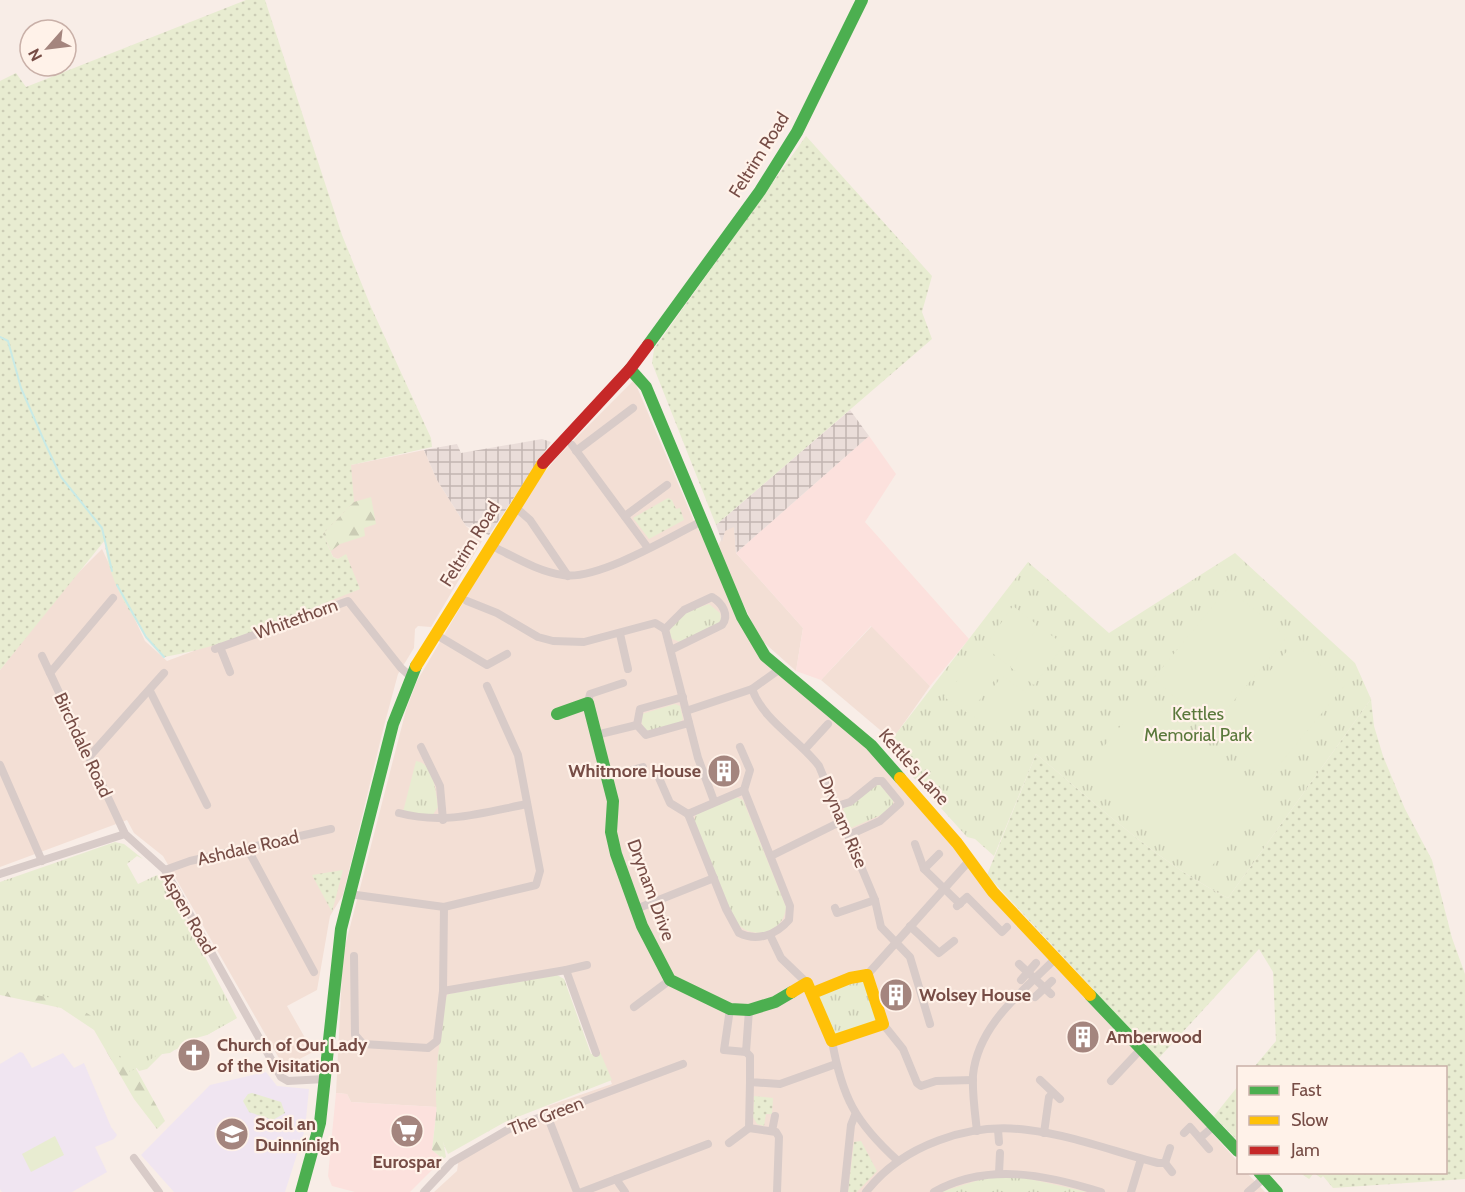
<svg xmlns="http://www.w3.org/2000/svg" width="1465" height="1192" font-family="Cabin,sans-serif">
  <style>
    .residential { fill: #f3dfd5 }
    .commercial { fill: #fce1dd }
    .industrial { fill: url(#industrial-grid) }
    .education { fill: #f0e5f1 }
    .grass { fill: url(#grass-dots) }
    .forest { fill: url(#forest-firs) }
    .park { fill: url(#park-tufts) }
    .pitch { fill: #e8ecd1 }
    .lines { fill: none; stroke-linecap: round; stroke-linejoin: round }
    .stream { stroke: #c8eae6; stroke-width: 2 }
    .street { stroke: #d8cbc8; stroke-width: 8 }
    .fast { stroke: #4caf50; stroke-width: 12 }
    .slow { stroke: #ffc107; stroke-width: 12 }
    .jam { stroke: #c62828; stroke-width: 12 }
    .labels { text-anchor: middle; stroke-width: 4.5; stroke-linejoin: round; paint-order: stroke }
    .street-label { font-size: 18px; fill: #774d46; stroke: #fff2e9 }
    .park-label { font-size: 18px; fill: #5a783b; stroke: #fff2e9 }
    .poi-label { font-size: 18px; font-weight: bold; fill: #774d46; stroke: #fff2e9; text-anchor: start }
  </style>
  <defs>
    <pattern id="industrial-grid" width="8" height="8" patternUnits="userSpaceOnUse" patternTransform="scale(1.5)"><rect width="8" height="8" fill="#eaddd9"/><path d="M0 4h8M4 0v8" fill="none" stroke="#c2b5b2"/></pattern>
    <pattern id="grass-dots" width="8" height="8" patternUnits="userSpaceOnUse" patternTransform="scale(1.5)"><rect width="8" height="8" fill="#e8ecd1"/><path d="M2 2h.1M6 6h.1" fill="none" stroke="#cbccb5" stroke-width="1.8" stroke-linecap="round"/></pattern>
    <pattern id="forest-firs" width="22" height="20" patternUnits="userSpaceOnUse" patternTransform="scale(1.5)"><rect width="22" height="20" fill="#e8ecd1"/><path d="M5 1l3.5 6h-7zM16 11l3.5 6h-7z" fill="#cbccb5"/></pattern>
    <pattern id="park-tufts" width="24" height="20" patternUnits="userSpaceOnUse" patternTransform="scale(1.5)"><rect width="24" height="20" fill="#e8ecd1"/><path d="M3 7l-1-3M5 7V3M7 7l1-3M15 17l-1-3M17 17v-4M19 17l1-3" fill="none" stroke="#cbccb5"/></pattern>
  </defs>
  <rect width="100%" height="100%" fill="#f8ede7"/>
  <g class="residential">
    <polygon points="634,380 694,521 763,657 866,744 1238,1162 1238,1172 1247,1173 1265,1192 434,1192 457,1171 459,1157 547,1115 545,1107 612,1084 565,970 449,993 444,1003 437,1071 437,1107 351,1102 347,1094 336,1093 343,954 406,710 417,681 511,521 543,474 559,455"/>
    <polygon points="424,450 437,480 466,526 482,541 431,627 418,626 415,629 414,648 398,674 384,726 343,895 330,916 317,990 287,1006 313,1052 284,1067 163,856 134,833 127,820 0,867 0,670 66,585 102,549 145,641 167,661 359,589 346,555 338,559 333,557 323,534 351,465"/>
    <polygon points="734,526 736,553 803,628 796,671 760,639 717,549 725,531"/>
    <polygon points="872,626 930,686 892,740 821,680"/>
  </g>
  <g class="commercial">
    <polygon points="869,436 896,474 865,522 969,639 930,686 871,626 821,680 796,671 803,628 736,553"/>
    <polygon points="336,1093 347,1094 351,1102 437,1107 432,1150 443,1159 410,1192 355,1192 332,1186 328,1176"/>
  </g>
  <g class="industrial">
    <polygon points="850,410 869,436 736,553 734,527 725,531 722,542 716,525"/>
    <polygon points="542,439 551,442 489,535 466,526 437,480 424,450 457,444 461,453"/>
  </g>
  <g class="education">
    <polygon points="20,1052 23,1053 32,1068 63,1053 74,1068 84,1063 111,1127 117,1135 114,1139 95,1147 107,1172 72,1192 2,1192 0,1189 0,1064"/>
    <polygon points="266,1072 277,1086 309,1089 305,1129 285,1192 174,1192 141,1155 210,1085"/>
  </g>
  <g class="grass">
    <path d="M246 0H265L342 235 371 307 431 438 432 447 351 465 354 502 323 534 333 557 338 559 346 554 360 589C296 614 232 646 164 657 137 627 106 581 105 540L0 670V81L16 73 26 87Z"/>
    <polygon points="806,136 932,276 922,312 932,339 716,525 652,363 654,349"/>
    <polygon points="668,498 672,500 676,509 680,508 684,520 649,539 633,518"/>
    <path d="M1371 699 1374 726 1383 756 1405 809 1432 860 1452 938 1465 974V1179L1333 1188 1323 1176 1321 1178 1314 1173 1309 1179 1300 1173 1446 1172V1068L1254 1067 1276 1041 1273 972 1259 949 1158 1059 987 875 1036 754C1097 804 1157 862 1228 898Z"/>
    <polygon points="343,870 332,912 312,875"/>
    <polygon points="1238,1086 1238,1141 1214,1116"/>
    <polygon points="252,1093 281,1102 285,1113 273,1120 249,1112 243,1101 248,1094"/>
    <polygon points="754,1096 773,1098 772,1114 766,1114 764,1126 757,1124 753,1117"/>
    <polygon points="861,1141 877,1171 857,1192 848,1192 854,1142"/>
  </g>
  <g class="forest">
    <polygon points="371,497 376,524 364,528 365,536 340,544 331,551 323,534 354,502"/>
    <polygon points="0,977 61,991 160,1040 237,1018 207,1035 189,1040 170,1053 162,1054 147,1069 139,1071 134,1065 165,1121 157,1129 134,1099 94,1030 61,1008 0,995"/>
    <polygon points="437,1107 446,1157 443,1159 432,1150"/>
  </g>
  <g class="park">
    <path d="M1235 553 1355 663 1371 699 1228 898C1157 862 1097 804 1036 754L994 856 975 839 967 837 886 747 1028 562 1109 633Z"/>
    <path d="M709 604 720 613 721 622 680 642 672 639C662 619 695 609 709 604Z"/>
    <polygon points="675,704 680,706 683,719 679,723 649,731 644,729 640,718 642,714"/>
    <path d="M416 761C434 763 436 793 438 807L432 816 403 812Z"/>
    <polygon points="879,784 893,800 893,805 881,815 851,828 843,812 844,808"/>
    <path d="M736 797 743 800 786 907C784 935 748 942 734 919L694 820 697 813Z"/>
    <polygon points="115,842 124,844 143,859 137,856 127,864 138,884 157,875 167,884 237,1018 207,1035 199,1031 177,1049 156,1056 130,1072 90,1015 67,1001 0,988 0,882"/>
    <path d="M557 975 564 979 591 1054 600 1052 612 1080 505 1122 448 1154C426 1109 440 1051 444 1002L448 994Z"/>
    <polygon points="860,981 865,982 877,1017 875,1022 836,1034 833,1033 819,999 822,994"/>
    <polygon points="986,1178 1026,1178 1087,1192 940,1192"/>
  </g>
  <g class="pitch">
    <polygon points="1228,588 1287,637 1212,727 1153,679"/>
    <polygon points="1013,606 1036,624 1007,664 984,647"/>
    <polygon points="1039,626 1064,645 1034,685 1010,667"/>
    <polygon points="1294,643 1345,685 1270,776 1218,732"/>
    <polygon points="975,658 999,674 969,714 944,697"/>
    <polygon points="1002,676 1027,693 998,733 973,716"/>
    <polygon points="1146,695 1270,796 1206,873 1083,772"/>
    <polygon points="55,1136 64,1155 31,1172 22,1154"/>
  </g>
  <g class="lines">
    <g class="stream">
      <polyline points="0,337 8,341 21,388 45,443 61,477 102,528 112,571"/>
      <polyline points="117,585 146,637 164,657"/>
    </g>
    <g class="street">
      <polyline points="572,445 648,548"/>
      <polyline points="576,451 633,408"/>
      <polyline points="514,506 530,520 568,576"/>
      <polyline points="625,516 667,485"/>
      <path d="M498 549C518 559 540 572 563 575 596 581 669 538 700 522"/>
      <polyline points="467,601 497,613 538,637 553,641 584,642 655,623 665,629"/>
      <polyline points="665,629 698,758 714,801"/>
      <path d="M665 629 684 610 712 597C722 603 730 615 722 625L671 650"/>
      <polyline points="435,634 487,665 507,654"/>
      <polyline points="620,634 628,669"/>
      <polyline points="220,647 230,672"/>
      <polyline points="215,649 348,601 401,668 410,676"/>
      <polyline points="42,656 125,834 165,870 281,1077 288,1081 325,1079"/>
      <polyline points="50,673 113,598"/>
      <path d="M752 689C764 722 799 739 819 766L875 900 881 927 910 957 930 1024"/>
      <polyline points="150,691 207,805"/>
      <polyline points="683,697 640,709 637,725 646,735 689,723"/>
      <polyline points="588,703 590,694 623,683"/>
      <polyline points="686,711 752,689 780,669"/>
      <polyline points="596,735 637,725"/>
      <polyline points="421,747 440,786 443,820"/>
      <polyline points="740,747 750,770 744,790"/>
      <polyline points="806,748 828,724"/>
      <polyline points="89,757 164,673"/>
      <polyline points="0,765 42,861"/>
      <polyline points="607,777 643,767"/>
      <polyline points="659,778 670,803 688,814"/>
      <polyline points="837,806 850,802 876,781 882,781 900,803 880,821 849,835"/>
      <path d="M399 813C444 825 482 813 527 804"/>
      <path d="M688 814 726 909 739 933C757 942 776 935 789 920L790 906 744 790"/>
      <polyline points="688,814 744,790"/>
      <polyline points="915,844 924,869 960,904"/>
      <polyline points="247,848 314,972"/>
      <polyline points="771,856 842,821"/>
      <polyline points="924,869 939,854"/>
      <polyline points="165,870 190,861 331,829"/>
      <polyline points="0,874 125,834"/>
      <polyline points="349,894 444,907 536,885 540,871 518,755 487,686"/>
      <polyline points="957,906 967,897 1002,932 1007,927"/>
      <polyline points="835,908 837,913 875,900"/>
      <polyline points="636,909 714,878"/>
      <polyline points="910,926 939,953 954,941"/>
      <polyline points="770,935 781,958 807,983"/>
      <polyline points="354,956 355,1035 363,1044 428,1048 437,1041 443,991 444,907"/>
      <polyline points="1019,964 1051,994"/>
      <polyline points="566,970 587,965"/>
      <polyline points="867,975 969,861"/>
      <polyline points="1021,980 1036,963"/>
      <polyline points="443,991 566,970 596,1053"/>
      <polyline points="1035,997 1052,981"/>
      <polyline points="634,1007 670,980"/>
      <polyline points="730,1009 724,1050 746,1052 749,1010"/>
      <polyline points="883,1024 903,1049 917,1083 921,1086 936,1081 973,1080"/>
      <path d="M832 1041C842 1097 855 1122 898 1161"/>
      <polyline points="746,1052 750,1056 750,1082 780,1084 836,1064"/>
      <polyline points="1040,1080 1060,1099"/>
      <polyline points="1111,1081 1140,1050"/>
      <polyline points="547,1115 577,1192"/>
      <polyline points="749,1128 776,1132 779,1137 777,1192"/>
      <polyline points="998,1130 999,1142"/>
      <polyline points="772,1131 775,1116"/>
      <path d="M977 1131C975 1113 972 1093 973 1075 978 1025 1022 992 1055 959"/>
      <polyline points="1044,1133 1049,1097 1053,1093"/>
      <polyline points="1184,1133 1190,1127 1209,1149"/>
      <polyline points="1200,1138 1214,1126"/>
      <polyline points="729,1143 749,1128 750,1082"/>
      <polyline points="134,1158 159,1192"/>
      <polyline points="1165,1163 1172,1172"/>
      <polyline points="999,1173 1000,1153"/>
      <polyline points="616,1179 625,1192"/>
      <polyline points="424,1192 452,1162 509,1129 683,1064"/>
      <polyline points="582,1192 708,1144"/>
      <polyline points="844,1192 851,1125 855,1115"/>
      <path d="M866 1192C902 1145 969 1122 1028 1130 1071 1135 1115 1152 1158 1163H1165L1170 1148"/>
      <path d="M934 1192C987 1162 1047 1175 1101 1192"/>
      <polyline points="1131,1192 1141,1159"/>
      <polyline points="1248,1192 1264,1178"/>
    </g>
    <g class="fast">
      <polyline points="648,345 760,191 797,132 862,0"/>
      <polyline points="630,369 646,387 742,617 765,656 871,745 900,778"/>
      <polyline points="557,714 588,703 613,801 611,832 616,854 642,926 670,980 730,1009 749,1010 775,1002 792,992"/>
      <polyline points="1090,995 1238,1151"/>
      <polyline points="1259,1172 1277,1192"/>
      <polyline points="301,1192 320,1123 341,929 393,724 416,666"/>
    </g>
    <g class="slow">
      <polyline points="416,666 543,463"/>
      <polyline points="900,778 957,843 993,892 1090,995"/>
      <polyline points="792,992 807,983 832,1041 883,1024 867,975 850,978 813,993"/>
    </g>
    <polyline class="jam" points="543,463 630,369 648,345"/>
  </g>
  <defs>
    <symbol id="building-disc" viewBox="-11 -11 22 22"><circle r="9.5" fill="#a4857e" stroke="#fff2e9"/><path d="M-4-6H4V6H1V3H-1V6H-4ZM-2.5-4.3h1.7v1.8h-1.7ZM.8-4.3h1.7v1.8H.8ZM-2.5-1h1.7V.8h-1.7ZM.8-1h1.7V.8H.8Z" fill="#fff"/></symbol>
    <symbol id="church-disc" viewBox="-11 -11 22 22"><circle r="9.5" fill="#a4857e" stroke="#fff2e9"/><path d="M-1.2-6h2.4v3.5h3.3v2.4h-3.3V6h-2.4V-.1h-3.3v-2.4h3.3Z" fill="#fff"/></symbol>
    <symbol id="supermarket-disc" viewBox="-11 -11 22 22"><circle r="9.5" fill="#a4857e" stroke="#fff2e9"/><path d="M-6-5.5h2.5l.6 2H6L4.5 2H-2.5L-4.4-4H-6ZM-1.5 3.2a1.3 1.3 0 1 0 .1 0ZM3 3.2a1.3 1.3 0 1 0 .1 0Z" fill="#fff"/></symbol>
    <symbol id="school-disc" viewBox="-11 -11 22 22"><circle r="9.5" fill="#a4857e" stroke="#fff2e9"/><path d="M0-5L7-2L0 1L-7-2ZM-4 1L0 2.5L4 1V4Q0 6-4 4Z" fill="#fff"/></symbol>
  </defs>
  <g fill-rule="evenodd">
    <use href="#building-disc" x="705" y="752" width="38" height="38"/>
    <use href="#building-disc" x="877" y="976" width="38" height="38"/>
    <use href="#building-disc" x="1064" y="1018" width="38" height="38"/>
    <use href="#church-disc" x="175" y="1036" width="38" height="38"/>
    <use href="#supermarket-disc" x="388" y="1112" width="38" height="38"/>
    <use href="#school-disc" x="213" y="1115" width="38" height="38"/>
  </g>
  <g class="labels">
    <g class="street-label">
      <text transform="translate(759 155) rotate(-58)" y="6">Feltrim Road</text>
      <text transform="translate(470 544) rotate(-58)" y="6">Feltrim Road</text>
      <text transform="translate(296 619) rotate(-20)" y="6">Whitethorn</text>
      <text transform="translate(83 745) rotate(65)" y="6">Birchdale Road</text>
      <text transform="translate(914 767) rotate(48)" y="6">Kettle's Lane</text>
      <text transform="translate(843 822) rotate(67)" y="6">Drynam Rise</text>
      <text transform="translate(248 848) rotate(-13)" y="6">Ashdale Road</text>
      <text transform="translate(651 890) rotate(70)" y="6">Drynam Drive</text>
      <text transform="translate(188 913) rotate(60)" y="6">Aspen Road</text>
      <text transform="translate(546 1116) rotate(-21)" y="6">The Green</text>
    </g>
    <g class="park-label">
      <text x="1198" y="720">Kettles<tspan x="1198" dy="21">Memorial Park</tspan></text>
    </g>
    <g class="poi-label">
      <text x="701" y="777" text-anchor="end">Whitmore House</text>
      <text x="919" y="1001">Wolsey House</text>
      <text x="1106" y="1043">Amberwood</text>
      <text x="217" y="1051">Church of Our Lady<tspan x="217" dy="21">of the Visitation</tspan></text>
      <text x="255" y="1130">Scoil an<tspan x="255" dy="21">Duinnínigh</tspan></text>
      <text x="407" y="1168" text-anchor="middle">Eurospar</text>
    </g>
  </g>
  <rect x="1237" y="1066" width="210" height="108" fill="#fff2e9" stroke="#c9b0a8" stroke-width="1.5"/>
  <rect x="1249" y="1086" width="30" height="9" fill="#4caf50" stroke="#c9b0a8" stroke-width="1.5"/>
  <text x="1291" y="1096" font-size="18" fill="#774d46">Fast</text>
  <rect x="1249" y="1116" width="30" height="9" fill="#ffc107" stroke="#c9b0a8" stroke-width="1.5"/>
  <text x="1291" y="1126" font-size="18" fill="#774d46">Slow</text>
  <rect x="1249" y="1146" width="30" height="9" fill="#c62828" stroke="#c9b0a8" stroke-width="1.5"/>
  <text x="1291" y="1156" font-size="18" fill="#774d46">Jam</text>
  <g transform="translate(48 48) rotate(242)"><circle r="28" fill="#fff2e9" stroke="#c9b0a8" stroke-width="1.5"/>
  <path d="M0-4.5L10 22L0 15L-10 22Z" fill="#a4857e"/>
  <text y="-9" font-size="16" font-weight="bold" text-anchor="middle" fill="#774d46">N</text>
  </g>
</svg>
